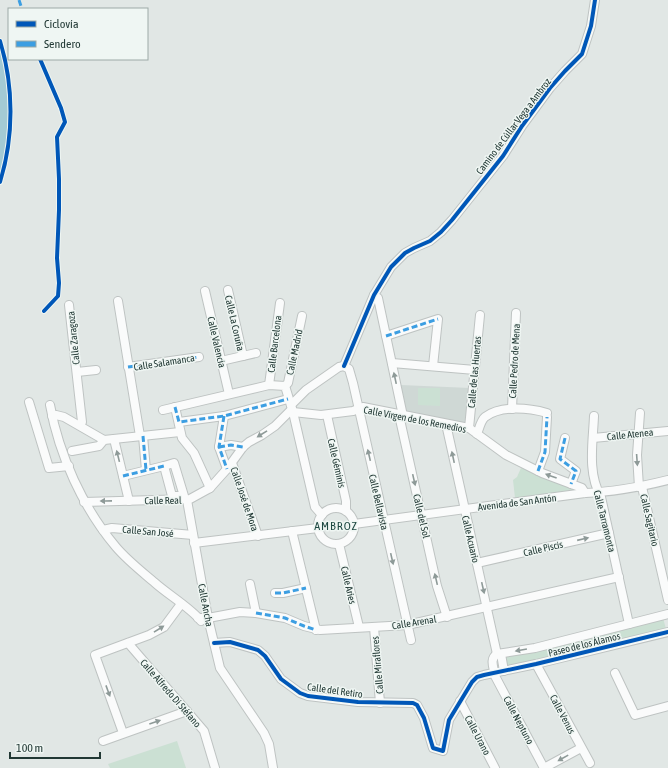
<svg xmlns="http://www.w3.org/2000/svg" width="668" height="768" font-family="'Asap Condensed',sans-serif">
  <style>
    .built { fill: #cfd8d5 }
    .green { fill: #cbe0d3 }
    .water { fill: #a3cad4 }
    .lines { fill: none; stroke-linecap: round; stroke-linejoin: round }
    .minor-casing { stroke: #bec3c2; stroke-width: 10 }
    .minor { stroke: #fafbfb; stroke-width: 8 }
    .quiet { stroke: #3c9ee2; stroke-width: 3; stroke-dasharray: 6 3; stroke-linecap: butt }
    .cycleway-casing { stroke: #eff6f3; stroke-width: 6 }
    .cycleway { stroke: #0057b8; stroke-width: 4 }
    .oneway { fill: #8e9a98 }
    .labels { text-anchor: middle; stroke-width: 3; stroke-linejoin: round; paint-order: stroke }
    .street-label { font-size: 10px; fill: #213834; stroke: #eff6f3 }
    .quarter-label { font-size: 12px; letter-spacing: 1px; fill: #1e4942; stroke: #eff6f3 }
  </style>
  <rect width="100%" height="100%" fill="#e1e7e5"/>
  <polygon class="built" points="401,385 470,388 466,424 407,413"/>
  <g class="green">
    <polygon points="418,388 440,388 440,406 418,405"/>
    <polygon points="521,468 573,488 572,492 515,498 513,480 517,477"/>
    <polygon points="663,618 666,629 506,667 504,656"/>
    <polygon points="177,741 186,768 110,768 108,764"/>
  </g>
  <path class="water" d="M0 48C12 90 12 136 0 177Z"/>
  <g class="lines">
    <defs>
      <g id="minor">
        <polyline points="228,290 243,356"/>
        <polyline points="205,291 229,394"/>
        <polyline points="374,295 378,298 403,416"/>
        <polyline points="118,301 140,436"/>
        <polyline points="69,305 82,422 80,425"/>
        <polyline points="386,336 438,319 433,366"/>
        <polyline points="221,361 256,353"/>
        <polyline points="392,363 475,370"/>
        <polyline points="344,366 374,295 391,267 405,253 414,248 430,241 441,232 452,220 503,156 522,126 550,88 565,71 582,54 591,26 595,0"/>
        <polyline points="344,366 349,369 353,383 411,640"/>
        <polyline points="128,367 199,357"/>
        <polyline points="77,372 96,370"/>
        <polyline points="269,385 280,303"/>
        <polyline points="285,386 288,383 302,316"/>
        <polyline points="29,402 49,468 69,466"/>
        <path d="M50 405C59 455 83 508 116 547 127 560 141 571 154 582 167 594 191 608 201 621"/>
        <polyline points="291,405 306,390 339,367 344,366"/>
        <polyline points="175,407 182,438 194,453 210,488"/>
        <polyline points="512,409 516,313"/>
        <polyline points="163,410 269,385 285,386 293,412 315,507 322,515"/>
        <polyline points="293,412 321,415 353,411 363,407 469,428 506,455 542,473 582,488 585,493"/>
        <polyline points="327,415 346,501 346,511"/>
        <polyline points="399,415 437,586 447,617"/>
        <polyline points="52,416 56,415 64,417 104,440"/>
        <polyline points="224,416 219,447 227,469"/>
        <path d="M594 416C593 442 587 473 601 497L629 624"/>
        <polyline points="179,422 224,416 288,399"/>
        <polyline points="446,424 497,654"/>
        <polyline points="469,428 480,315"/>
        <path d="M477 434C479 429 481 420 485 417 501 405 529 408 547 413"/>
        <polyline points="143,436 146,470"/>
        <polyline points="565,438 560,459 576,471 571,484"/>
        <polyline points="593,438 668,431"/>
        <polyline points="114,439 129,501"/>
        <polyline points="219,447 231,445 243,447"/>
        <polyline points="72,451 99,446 104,440 180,432"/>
        <polygon points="174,463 184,496 172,496 164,466"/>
        <polyline points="232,463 258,536"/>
        <polyline points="538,471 545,452 547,417"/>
        <polyline points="123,476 164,466"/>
        <polyline points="639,487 637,455 640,413"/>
        <polyline points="642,487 668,600"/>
        <polyline points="187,500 208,618 220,668 264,733 269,744 273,768"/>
        <polyline points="84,502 190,499 210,488 227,469 243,447 249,442 262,435 275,426 292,409"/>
        <circle cx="336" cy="526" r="18"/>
        <path d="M354 524 585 493C614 492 640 487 668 480"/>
        <polyline points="103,530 112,528 193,535"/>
        <polyline points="292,531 316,630"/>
        <polyline points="194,543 318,528"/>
        <polyline points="339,544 359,627"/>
        <polyline points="477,563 609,533"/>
        <polyline points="250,584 256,613"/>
        <polyline points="275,593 283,593 306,588"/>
        <polyline points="198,618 208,618 240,612 256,613 285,618 304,626 320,630 407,625 619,577"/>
        <polyline points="374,627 380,703"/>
        <polyline points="128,643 204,731 215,768"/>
        <polyline points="214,643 230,642 258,650 265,656 281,679 300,693 308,696 358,702 413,703 417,705 424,718 433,748 443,751 449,720 472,682 477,677 484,675 536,664 668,632"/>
        <polyline points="501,654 504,671"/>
        <polyline points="536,664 590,763"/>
        <polyline points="615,673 635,715 668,706"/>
        <polyline points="460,701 495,768"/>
        <polyline points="123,733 95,655 149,635 164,627 181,604"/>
        <polyline points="103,741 187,711"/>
        <path d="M544 768 495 676C494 668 489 659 497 654L535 648 668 614"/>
        <polyline points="544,768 581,748"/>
      </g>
    </defs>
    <use href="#minor" class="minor-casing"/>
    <use href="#minor" class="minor"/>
    <g class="quiet">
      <polyline points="19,0 22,9"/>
      <polyline points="386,336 438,319"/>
      <polyline points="128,367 199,357"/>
      <polyline points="175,407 179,422 224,416 288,399"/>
      <polyline points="224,416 219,447 227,469"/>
      <polyline points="143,436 146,470"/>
      <polyline points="565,438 560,459 576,471 571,484"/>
      <polyline points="219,447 231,445 243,447"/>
      <polyline points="538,471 545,452 547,417"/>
      <polyline points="123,476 164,466"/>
      <polyline points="275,593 283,593 306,588"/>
      <polyline points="256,613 285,618 304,626 316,630"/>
    </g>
    <defs>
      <g id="cycleway">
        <path d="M0 41C14 86 14 137 0 182"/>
        <polyline points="40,59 61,108 65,122 57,137 59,179 59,210 57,258 59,283 58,296 44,311"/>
        <polyline points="344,366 374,295 391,267 405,253 414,248 430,241 441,232 452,220 503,156 522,126 550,88 565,71 582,54 591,26 595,0"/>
        <polyline points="214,643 230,642 258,650 265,656 281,679 300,693 308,696 358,702 413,703 417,705 424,718 433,748 443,751 449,720 472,682 477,677 484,675 536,664 668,632"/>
      </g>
    </defs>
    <use href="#cycleway" class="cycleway-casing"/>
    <use href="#cycleway" class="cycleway"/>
  </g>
  <defs><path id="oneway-solid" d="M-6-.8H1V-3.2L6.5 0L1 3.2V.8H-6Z"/></defs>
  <g class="oneway">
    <use href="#oneway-solid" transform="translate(395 378) rotate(-102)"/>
    <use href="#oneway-solid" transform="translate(262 434) rotate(148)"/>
    <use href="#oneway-solid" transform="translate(369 455) rotate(-103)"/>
    <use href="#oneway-solid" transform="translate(118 456) rotate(-104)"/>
    <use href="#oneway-solid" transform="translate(453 457) rotate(-102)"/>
    <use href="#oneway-solid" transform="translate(637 460) rotate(86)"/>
    <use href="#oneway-solid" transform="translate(551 476) rotate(-160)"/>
    <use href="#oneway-solid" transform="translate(414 480) rotate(77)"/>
    <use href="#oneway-solid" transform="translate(106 501) rotate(179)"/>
    <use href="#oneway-solid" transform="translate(583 539) rotate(-13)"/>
    <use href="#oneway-solid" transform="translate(392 559) rotate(77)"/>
    <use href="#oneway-solid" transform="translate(436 579) rotate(-103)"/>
    <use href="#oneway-solid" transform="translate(483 588) rotate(77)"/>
    <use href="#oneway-solid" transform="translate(159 629) rotate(-32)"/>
    <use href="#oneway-solid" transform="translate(521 650) rotate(170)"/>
    <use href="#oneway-solid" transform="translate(108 691) rotate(70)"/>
    <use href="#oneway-solid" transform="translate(155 722) rotate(-19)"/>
    <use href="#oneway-solid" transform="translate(563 758) rotate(151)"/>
  </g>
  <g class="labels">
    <g class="street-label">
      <text transform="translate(513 126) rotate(-53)" y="4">Camino de Cúllar Vega a Ambroz</text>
      <text transform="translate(235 323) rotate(77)" y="4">Calle La Coruña</text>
      <text transform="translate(73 338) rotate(-96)" y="4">Calle Zaragoza</text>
      <text transform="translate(217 342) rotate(77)" y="4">Calle Valencia</text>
      <text transform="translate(274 344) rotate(-83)" y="4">Calle Barcelona</text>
      <text transform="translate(294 352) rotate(-78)" y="4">Calle Madrid</text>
      <text transform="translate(514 361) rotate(-87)" y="4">Calle Pedro de Mena</text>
      <text transform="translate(164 362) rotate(-9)" y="4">Calle Salamanca</text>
      <text transform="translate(474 372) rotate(-85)" y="4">Calle de las Huertas</text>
      <text transform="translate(415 419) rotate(11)" y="4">Calle Virgen de los Remedios</text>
      <text transform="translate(630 434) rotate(-6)" y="4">Calle Atenea</text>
      <text transform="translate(337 463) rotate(77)" y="4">Calle Géminis</text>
      <text transform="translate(245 499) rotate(71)" y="4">Calle José de Mora</text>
      <text transform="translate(163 500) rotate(-1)" y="4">Calle Real</text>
      <text transform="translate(379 502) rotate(77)" y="4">Calle Bellavista</text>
      <text transform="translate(517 502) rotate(-7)" y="4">Avenida de San Antón</text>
      <text transform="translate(422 516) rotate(77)" y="4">Calle del Sol</text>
      <text transform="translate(650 520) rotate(77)" y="4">Calle Sagitario</text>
      <text transform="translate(605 521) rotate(76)" y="4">Calle Tarramonta</text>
      <text transform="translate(148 531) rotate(5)" y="4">Calle San José</text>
      <text transform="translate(471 539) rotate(77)" y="4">Calle Acuario</text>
      <text transform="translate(543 548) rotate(-13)" y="4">Calle Piscis</text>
      <text transform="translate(349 585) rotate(77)" y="4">Calle Aries</text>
      <text transform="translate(206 605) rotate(79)" y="4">Calle Ancha</text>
      <text transform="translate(414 622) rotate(-9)" y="4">Calle Arenal</text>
      <text transform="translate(584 644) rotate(-14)" y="4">Paseo de los Álamos</text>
      <text transform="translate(377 665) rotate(-95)" y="4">Calle Miraflores</text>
      <text transform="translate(335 690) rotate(8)" y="4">Calle del Retiro</text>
      <text transform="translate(171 693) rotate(49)" y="4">Calle Alfredo Di Stéfano</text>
      <text transform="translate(563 714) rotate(62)" y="4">Calle Venus</text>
      <text transform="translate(519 720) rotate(62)" y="4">Calle Neptuno</text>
      <text transform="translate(478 735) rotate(62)" y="4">Calle Urano</text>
    </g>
    <g class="quarter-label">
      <text x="336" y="530">AMBROZ</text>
    </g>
  </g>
  <rect x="8" y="8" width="140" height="52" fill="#eff6f3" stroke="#9daaa7"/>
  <rect x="16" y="21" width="20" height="6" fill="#0057b8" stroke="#9daaa7"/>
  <text x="44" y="28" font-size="12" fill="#213834">Ciclovía</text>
  <rect x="16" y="41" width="20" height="6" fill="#3c9ee2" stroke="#9daaa7"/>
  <text x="44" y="48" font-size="12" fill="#213834">Sendero</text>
  <path d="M10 752v6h90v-6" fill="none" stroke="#213834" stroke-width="2"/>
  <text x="16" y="752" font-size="12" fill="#213834" stroke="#eff6f3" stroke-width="3" paint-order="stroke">100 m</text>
</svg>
